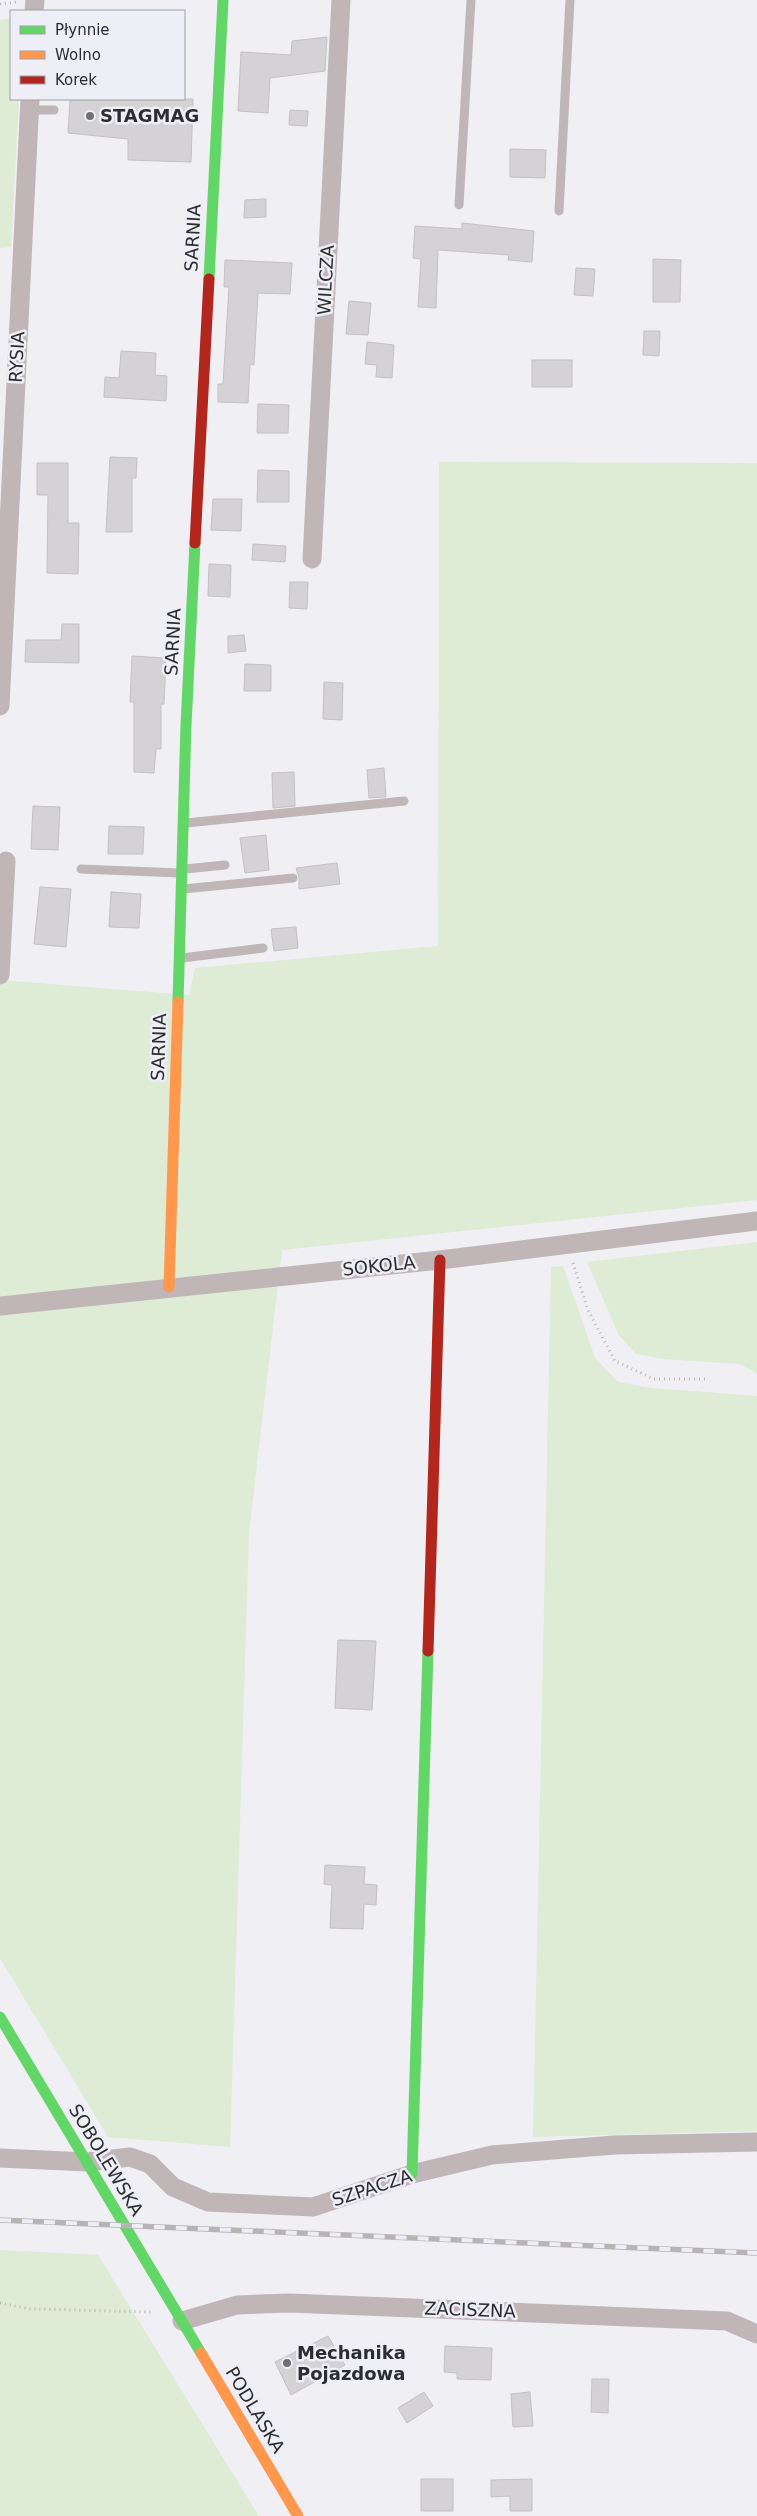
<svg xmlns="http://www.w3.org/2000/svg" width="757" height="2516" font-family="'DejaVu Sans',sans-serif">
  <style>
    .green { fill: #deebd5 }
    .building { fill: #d4d2d4; stroke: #c2c1c3 }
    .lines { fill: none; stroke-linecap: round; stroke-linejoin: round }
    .path { stroke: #bab4b7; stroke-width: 3; stroke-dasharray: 1 4; stroke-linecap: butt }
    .lane { stroke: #c0b5b7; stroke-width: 9 }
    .street { stroke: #c0b5b7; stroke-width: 19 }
    .fast { stroke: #63d668; stroke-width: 11 }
    .slow { stroke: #ff974d; stroke-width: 11 }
    .jam { stroke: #b3261e; stroke-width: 11 }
    .rail-casing { stroke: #b8b3b5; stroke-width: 5.5 }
    .rail { stroke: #edeef6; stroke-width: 4; stroke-dasharray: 11; stroke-linecap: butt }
    .poi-dot { fill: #717175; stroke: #edeef6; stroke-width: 2 }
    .labels { text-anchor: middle; stroke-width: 5; stroke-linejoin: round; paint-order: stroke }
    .poi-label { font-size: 18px; font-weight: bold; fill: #2d2d30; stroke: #edeef6; text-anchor: start }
    .street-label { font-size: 18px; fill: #2d2d30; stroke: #edeef6 }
  </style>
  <rect width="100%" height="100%" fill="#efeff4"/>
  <g class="green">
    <polygon points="11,19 11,99 19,99 11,247 0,248 0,20"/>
    <polygon points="439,462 757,463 757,1200 282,1250 249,1532 230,2147 108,2137 0,1958 0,980 189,995 195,968 438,946"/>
    <polygon points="757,1242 757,1373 740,1364 663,1359 636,1354 619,1335 587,1262"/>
    <polygon points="563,1266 595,1358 618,1382 652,1388 757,1396 757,2131 533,2137 551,1267"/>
    <polygon points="0,2250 98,2255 259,2516 0,2516"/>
  </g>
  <g class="building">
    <polygon points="327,37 325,71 270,78 268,113 238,111 241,52 291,55 292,41"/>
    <polygon points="70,99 193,99 191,162 128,160 128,139 68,133"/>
    <polygon points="290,110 308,111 307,126 289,125"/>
    <polygon points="510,149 546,150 545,178 510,177"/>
    <polygon points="266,199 266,217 244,218 245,200"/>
    <polygon points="462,223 534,231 532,262 508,260 509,255 438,250 436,308 418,307 421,259 413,258 415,226 462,229"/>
    <polygon points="653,259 681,260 680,302 653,302"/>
    <polygon points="225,260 292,263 290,294 258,293 254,365 250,364 248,403 218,402 218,384 223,384 229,287 224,287"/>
    <polygon points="576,268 595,269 593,296 574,295"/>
    <polygon points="349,301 371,303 368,335 346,334"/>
    <polygon points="644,331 660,331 659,356 643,355"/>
    <polygon points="367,342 394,345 392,378 376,377 377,365 365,364"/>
    <polygon points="121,351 156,353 155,375 167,376 166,401 104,397 105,377 119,378"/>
    <rect x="532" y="360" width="40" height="27"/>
    <polygon points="258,404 289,405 288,433 257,433"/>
    <polygon points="110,457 137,458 136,478 132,478 132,532 106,532"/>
    <polygon points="37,463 68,463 68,523 79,523 78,574 47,573 48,495 37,495"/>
    <polygon points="258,470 289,471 289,502 257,502"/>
    <polygon points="213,499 242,499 241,531 211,530"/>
    <polygon points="253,544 286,546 285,562 252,560"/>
    <polygon points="209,564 231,565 230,597 208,596"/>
    <polygon points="290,582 308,582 307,609 289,608"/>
    <polygon points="62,624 79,624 79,663 25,662 26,640 61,640"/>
    <polygon points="244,635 246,651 228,653 228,636"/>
    <polygon points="132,656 166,658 164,704 161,704 161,749 156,749 154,773 134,772 134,702 130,702"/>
    <polygon points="245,664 271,665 271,691 244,691"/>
    <polygon points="324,682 343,683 342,720 323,719"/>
    <polygon points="384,768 386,797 369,798 367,770"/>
    <polygon points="294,772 295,806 273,808 272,773"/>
    <polygon points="33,806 60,807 58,850 31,849"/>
    <polygon points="109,826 144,827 143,854 108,854"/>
    <polygon points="266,835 269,870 245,873 240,838"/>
    <polygon points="337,863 340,884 299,889 299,877 296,868"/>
    <polygon points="40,887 71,889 66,947 34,944"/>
    <polygon points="111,892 141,894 139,928 109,927"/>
    <polygon points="296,927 298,948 274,951 271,929"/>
    <polygon points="338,1640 376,1641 372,1710 335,1708"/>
    <polygon points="325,1865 365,1867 364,1884 377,1885 376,1905 364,1904 363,1929 330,1928 332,1885 324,1884"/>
    <polygon points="328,2336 345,2365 291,2395 275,2362"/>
    <polygon points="445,2346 492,2348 491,2380 457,2379 457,2373 444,2372"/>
    <polygon points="592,2379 609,2379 608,2413 591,2412"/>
    <polygon points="424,2392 433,2406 407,2423 398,2408"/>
    <polygon points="530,2392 533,2426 513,2427 511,2394"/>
    <rect x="421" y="2479" width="32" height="32"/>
    <polygon points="532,2479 532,2511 510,2511 510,2496 491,2497 491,2480"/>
  </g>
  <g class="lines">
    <g class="path">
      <polyline points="0,4 17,2"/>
      <polyline points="573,1263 588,1310 615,1361 654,1379 705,1379"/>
      <polyline points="0,2303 31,2309 151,2312"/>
    </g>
    <g class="lane">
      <polyline points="29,110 54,110"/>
      <polyline points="459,205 471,0"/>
      <polyline points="559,211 570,0"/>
      <polyline points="186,823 404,801"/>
      <polyline points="81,869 179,873"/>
      <polyline points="185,869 225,865"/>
      <polyline points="184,889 293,878"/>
      <polyline points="182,958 263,948"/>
    </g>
    <g class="street">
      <polyline points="34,11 35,0"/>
      <polyline points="312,559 341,0"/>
      <polyline points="0,706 30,99"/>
      <polyline points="0,975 6,861"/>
      <polyline points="0,1306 440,1260 757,1221"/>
      <polyline points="0,2158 87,2162 130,2157 150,2164 173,2187 208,2202 313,2207 412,2174 492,2155 614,2145 757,2142"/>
      <polyline points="182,2321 237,2305 290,2303 727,2321 757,2334"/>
    </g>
    <g class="fast">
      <polyline points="209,279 223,0"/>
      <polyline points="178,1002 186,725 195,543"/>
      <polyline points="0,2017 201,2353"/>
      <polyline points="412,2174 428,1651"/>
    </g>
    <g class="slow">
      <polyline points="169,1287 178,1002"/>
      <polyline points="201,2353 298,2516"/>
    </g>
    <g class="jam">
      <polyline points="195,543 209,279"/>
      <polyline points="428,1651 440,1260"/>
    </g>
    <defs>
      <polyline id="rail" points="0,2220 757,2253"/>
    </defs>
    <use href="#rail" class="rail-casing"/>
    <use href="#rail" class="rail"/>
  </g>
  <g class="poi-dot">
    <circle cx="90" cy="116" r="5"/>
    <circle cx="287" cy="2363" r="5"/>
  </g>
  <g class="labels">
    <g class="poi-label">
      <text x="100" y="122">STAGMAG</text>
      <text x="297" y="2359">Mechanika<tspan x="297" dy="21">Pojazdowa</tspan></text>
    </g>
    <g class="street-label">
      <text transform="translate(193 238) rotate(-87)" y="6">SARNIA</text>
      <text transform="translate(326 280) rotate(-87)" y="6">WILCZA</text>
      <text transform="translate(17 357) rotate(-87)" y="6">RYSIA</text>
      <text transform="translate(173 642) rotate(-87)" y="6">SARNIA</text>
      <text transform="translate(159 1047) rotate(-88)" y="6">SARNIA</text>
      <text transform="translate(379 1266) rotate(-6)" y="6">SOKOLA</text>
      <text transform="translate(106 2160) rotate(59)" y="6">SOBOLEWSKA</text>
      <text transform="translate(372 2188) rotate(-18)" y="6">SZPACZA</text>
      <text transform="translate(470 2310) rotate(2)" y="6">ZACISZNA</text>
      <text transform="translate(255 2410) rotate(59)" y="6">PODLASKA</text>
    </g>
  </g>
  <rect x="10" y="10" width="175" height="90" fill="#edeef6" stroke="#a0a1a7"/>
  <rect x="20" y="26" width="25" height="8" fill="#63d668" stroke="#a0a1a7"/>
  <text x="55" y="35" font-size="15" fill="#2d2d30">Płynnie</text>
  <rect x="20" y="51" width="25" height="8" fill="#ff974d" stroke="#a0a1a7"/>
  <text x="55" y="60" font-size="15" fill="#2d2d30">Wolno</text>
  <rect x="20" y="76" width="25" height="8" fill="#b3261e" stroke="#a0a1a7"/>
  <text x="55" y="85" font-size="15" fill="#2d2d30">Korek</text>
</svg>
